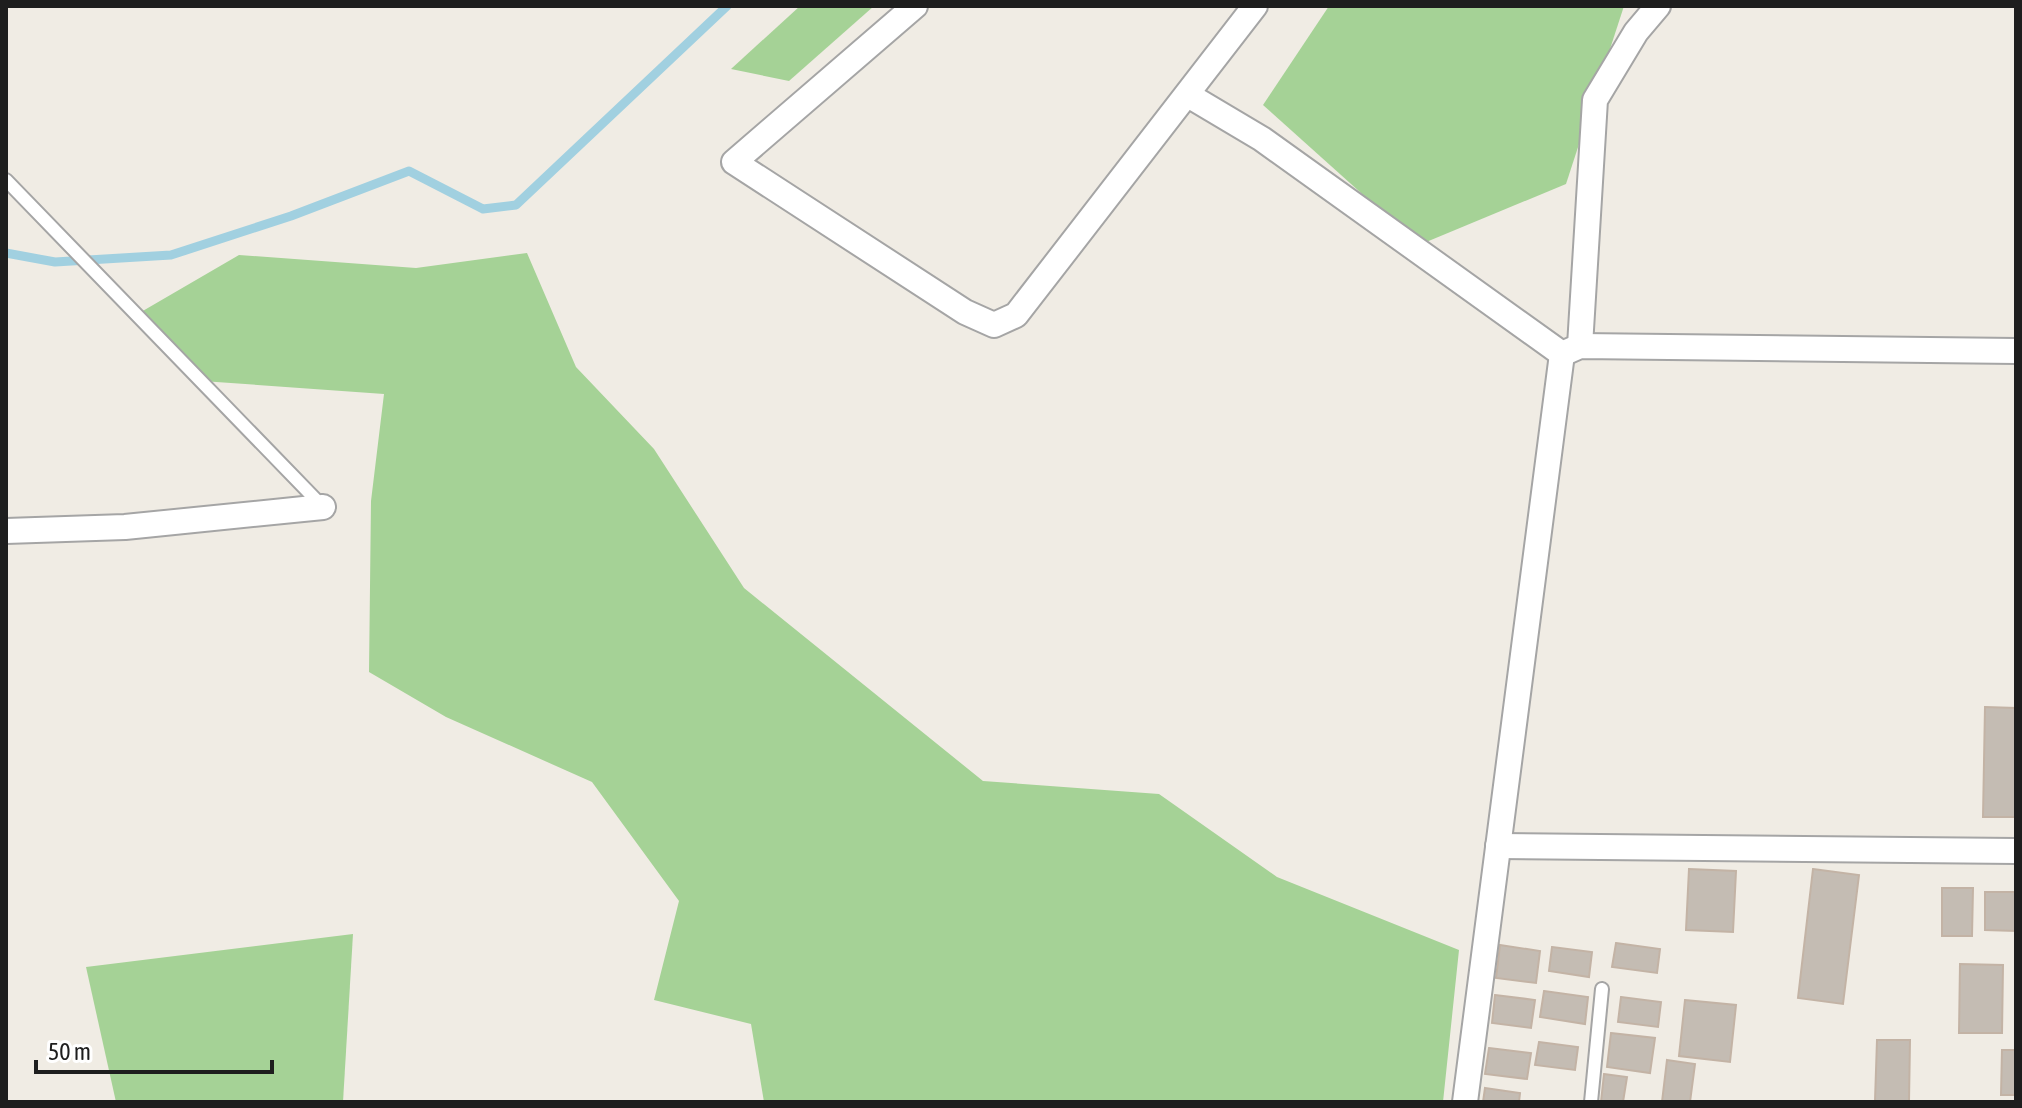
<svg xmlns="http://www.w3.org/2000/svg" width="2022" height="1108" font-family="'Asap Condensed',sans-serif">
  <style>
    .forest { fill: #a5d296 }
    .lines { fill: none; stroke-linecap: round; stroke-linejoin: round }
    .stream { stroke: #a1d0e0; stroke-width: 9 }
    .building { fill: #c4bcb3; stroke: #c3b3a5; stroke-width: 2 }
    .service-casing { stroke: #a5a5a5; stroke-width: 16 }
    .minor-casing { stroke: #a5a5a5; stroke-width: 28 }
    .service { stroke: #fff; stroke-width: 12 }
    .minor { stroke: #fff; stroke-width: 24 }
  </style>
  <rect width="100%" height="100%" fill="#f0ece4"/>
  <g class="forest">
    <polygon points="800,6 874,6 789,81 731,69"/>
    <polygon points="1329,6 1624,6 1566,184 1419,245 1263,105"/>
    <polygon points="527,253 576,367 654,449 744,588 983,781 1159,794 1277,877 1459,950 1443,1102 764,1102 751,1024 654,1000 679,901 592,782 446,717 369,672 371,501 384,394 202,381 141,312 239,255 416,268"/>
    <polygon points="353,934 343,1102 116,1102 86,967"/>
  </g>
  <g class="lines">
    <polyline class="stream" points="6,253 55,262 171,255 291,216 409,171 483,209 516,205 727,6"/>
  </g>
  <g class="building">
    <polygon points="1985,707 2016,708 2016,817 1983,817"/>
    <polygon points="1689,869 1736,871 1733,932 1686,930"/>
    <polygon points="1813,869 1859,875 1843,1004 1798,998"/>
    <polygon points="1942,888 1973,888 1972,936 1942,936"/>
    <polygon points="1985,892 2016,892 2016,931 1985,930"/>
    <polygon points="1616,943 1660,949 1657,973 1612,967"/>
    <polygon points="1500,945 1540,951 1536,983 1496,978"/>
    <polygon points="1552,947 1592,952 1589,977 1549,971"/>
    <polygon points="1960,964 2003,965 2002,1033 1959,1033"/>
    <polygon points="1544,991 1588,997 1585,1024 1540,1017"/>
    <polygon points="1495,995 1535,1000 1531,1028 1492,1023"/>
    <polygon points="1621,997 1661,1002 1658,1027 1618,1022"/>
    <polygon points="1685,1000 1736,1005 1730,1062 1679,1056"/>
    <polygon points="1611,1033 1655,1038 1650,1073 1607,1067"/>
    <polygon points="1877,1040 1910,1040 1909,1102 1875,1101"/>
    <polygon points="1539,1042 1578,1047 1575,1070 1535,1065"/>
    <polygon points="1489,1048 1531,1053 1527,1079 1485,1074"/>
    <polygon points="2002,1050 2016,1050 2016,1095 2001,1095"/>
    <polygon points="1667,1060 1695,1064 1690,1102 1662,1102"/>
    <polygon points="1604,1074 1627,1077 1623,1102 1601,1102"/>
    <polygon points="1485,1088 1520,1093 1519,1102 1483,1102"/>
  </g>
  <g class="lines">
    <defs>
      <g id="service">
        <polyline points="6,180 323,507"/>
        <polyline points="1591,1102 1602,989"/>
      </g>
      <g id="minor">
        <polyline points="915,6 734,162 965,312 994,325 1016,315 1255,6"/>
        <polyline points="1188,95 1262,139 1562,354"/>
        <polyline points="1580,346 1595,100 1636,32 1658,6"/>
        <polyline points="1562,354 1580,346 2016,351"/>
        <polyline points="6,531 125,527 323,507"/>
        <polyline points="1498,846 2016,851"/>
        <polyline points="1465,1102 1562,354"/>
      </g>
    </defs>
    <use href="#service" class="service-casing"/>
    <use href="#minor" class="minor-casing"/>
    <use href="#service" class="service"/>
    <use href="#minor" class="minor"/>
  </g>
  <rect width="2022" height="1108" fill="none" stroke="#1e1e1e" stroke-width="16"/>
  <path d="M36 1060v12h236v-12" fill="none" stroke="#1e1e1e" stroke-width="4"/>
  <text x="48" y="1060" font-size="24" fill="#1e1e1e" stroke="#ffffff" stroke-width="6" paint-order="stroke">50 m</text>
</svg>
